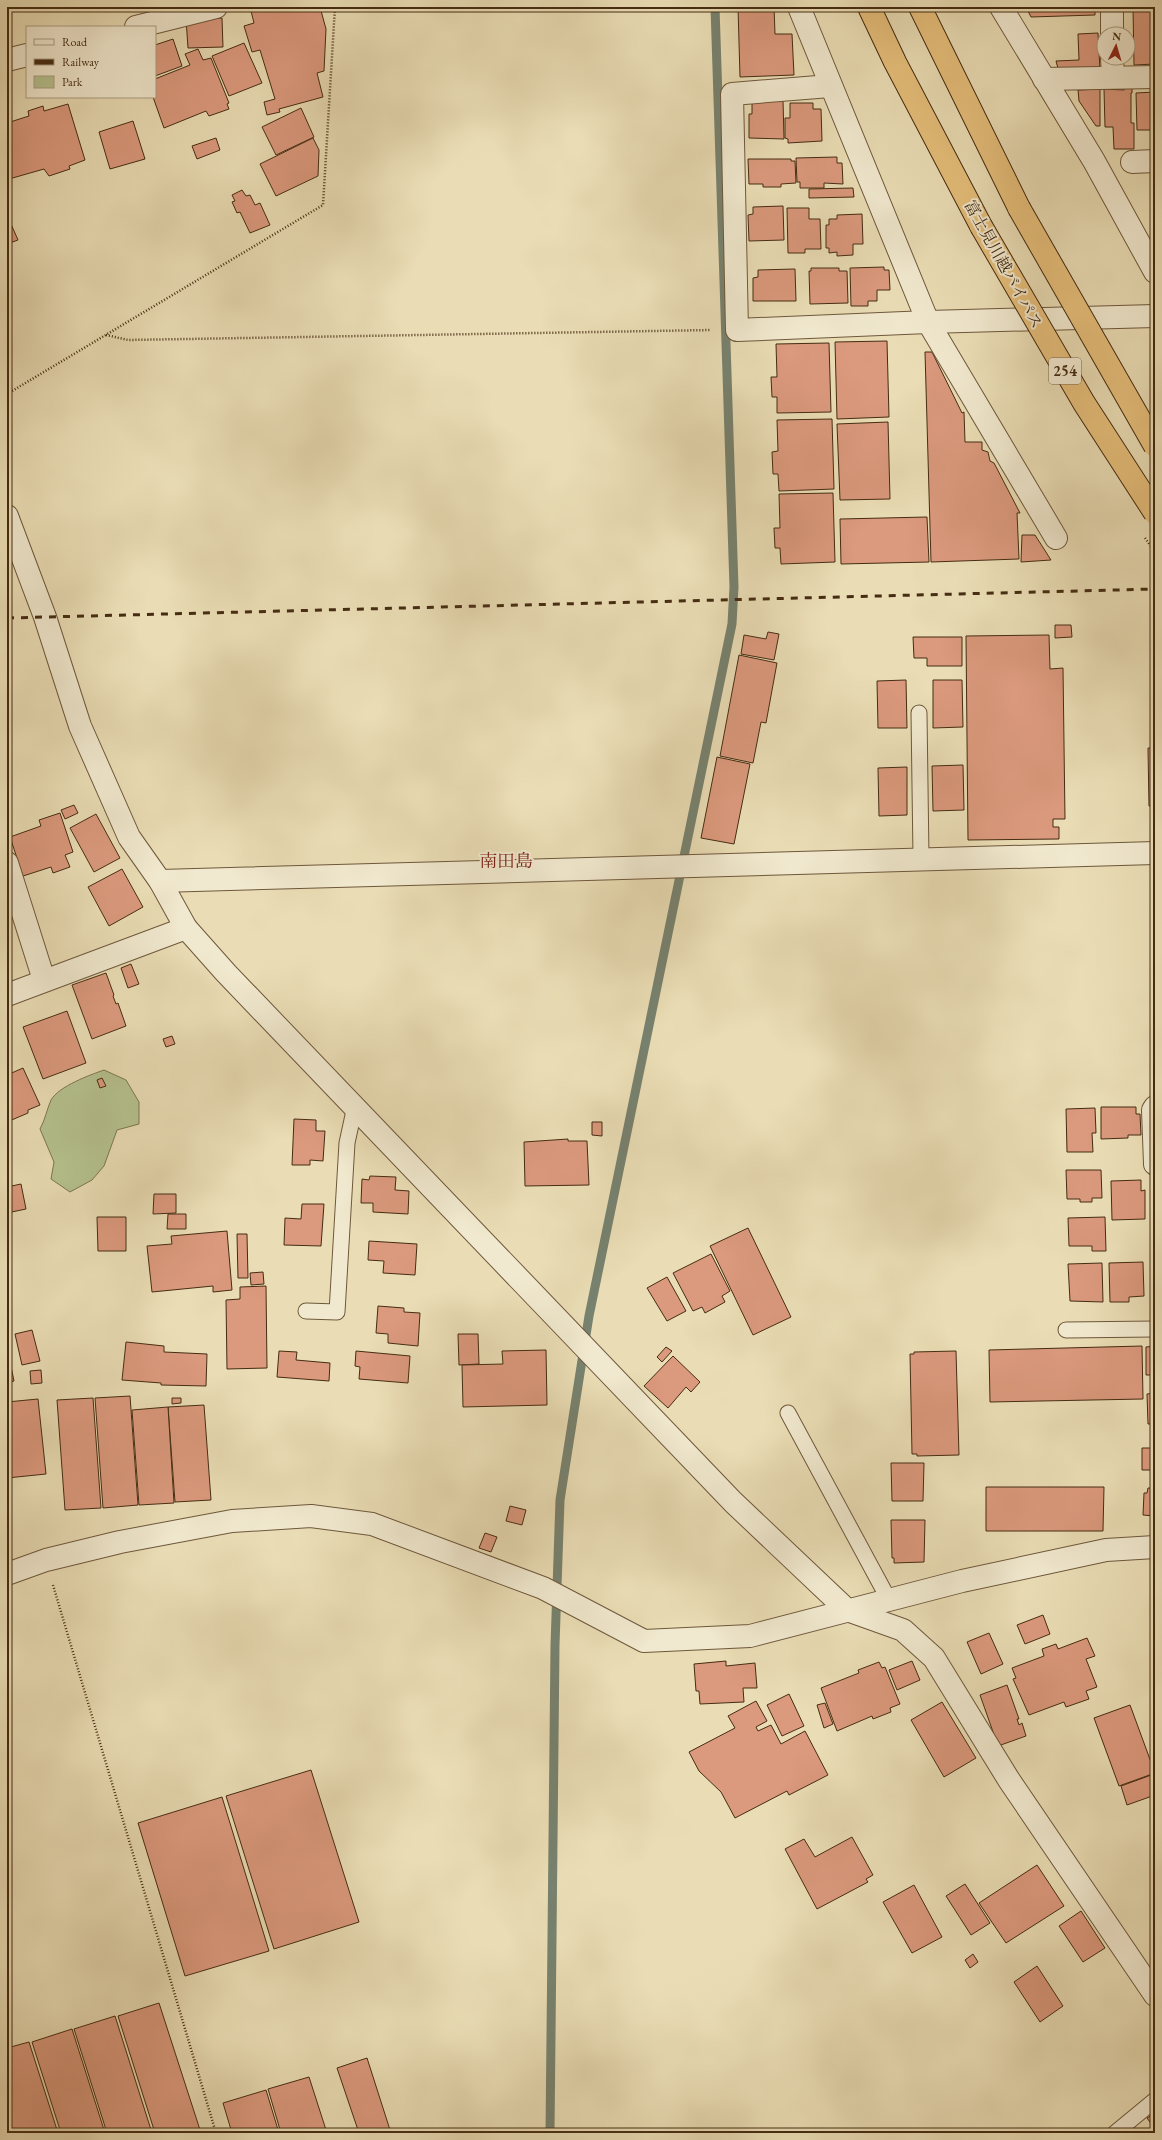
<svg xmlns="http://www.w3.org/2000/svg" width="1162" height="2140" font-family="'EB Garamond','Noto Serif JP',serif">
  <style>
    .green { fill: #b5c28f; stroke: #7d7750 }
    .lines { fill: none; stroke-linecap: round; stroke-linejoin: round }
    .stream { stroke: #77826f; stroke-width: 9 }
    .building { fill: #db997d; stroke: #452c12 }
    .service-casing { stroke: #6e583b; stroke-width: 17 }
    .minor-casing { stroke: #6e583b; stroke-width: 24 }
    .trunk-casing { stroke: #452c12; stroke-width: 24 }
    .path { stroke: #452c12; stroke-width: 2.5; stroke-dasharray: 1 2; stroke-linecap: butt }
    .service { stroke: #f1e9cf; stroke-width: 15 }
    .minor { stroke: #f1e9cf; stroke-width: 22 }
    .trunk { stroke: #e5be7a; stroke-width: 22 }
    .rail { stroke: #452c12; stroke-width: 3; stroke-dasharray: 7 7; stroke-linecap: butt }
    .trunk-bridge-casing { stroke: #452c12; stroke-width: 24; stroke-linecap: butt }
    .path-bridge { stroke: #452c12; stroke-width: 2.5; stroke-dasharray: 1 2; stroke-linecap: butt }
    .trunk-bridge { stroke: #e5be7a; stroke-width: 22 }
    .labels { text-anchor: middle; stroke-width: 4; stroke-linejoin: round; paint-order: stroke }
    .shield { fill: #f1e9cf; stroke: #79654b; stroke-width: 1 }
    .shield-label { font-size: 15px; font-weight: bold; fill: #452c12 }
    .street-label { font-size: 16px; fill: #452c12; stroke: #f1e9cf }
    .quarter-label { font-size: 18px; fill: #7a1f14; stroke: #f1e9cf }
  </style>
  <rect width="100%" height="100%" fill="#eaddb5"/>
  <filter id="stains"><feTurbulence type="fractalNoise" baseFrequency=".005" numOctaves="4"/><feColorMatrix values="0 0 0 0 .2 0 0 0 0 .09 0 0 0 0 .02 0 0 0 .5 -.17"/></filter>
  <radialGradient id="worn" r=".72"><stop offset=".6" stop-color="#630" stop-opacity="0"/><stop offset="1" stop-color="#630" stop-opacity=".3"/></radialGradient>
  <path class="green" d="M104 1070 126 1080 139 1102V1124L117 1130 104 1166 92 1180 70 1192 51 1179 54 1162 40 1129C45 1120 47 1109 51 1100 59 1086 90 1075 104 1070Z"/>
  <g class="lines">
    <polyline class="stream" points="550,2133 555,1645 560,1500 589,1316 732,624 734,587 715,7"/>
  </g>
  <g class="building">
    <polygon points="266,7 297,7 298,11 320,7 326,29 324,71 317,73 323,97 279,109 280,112 267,115 264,102 275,99 260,50 252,52 244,26 254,23 251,11"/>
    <polygon points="738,7 774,7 775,34 792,34 794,75 740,77"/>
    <polygon points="1026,7 1095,7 1095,15 1031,17"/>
    <polygon points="1133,7 1155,7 1155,64 1134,65"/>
    <polygon points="222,18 223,47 188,48 186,19"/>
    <polygon points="1098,33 1100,70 1059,72 1056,61 1079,60 1078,34"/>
    <polygon points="173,39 182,66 155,76 155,45"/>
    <polygon points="244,43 262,83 229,96 212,56"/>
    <polygon points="198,49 203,60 211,58 229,103 227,104 229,109 209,116 206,111 164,128 153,97 155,97 155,79 190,65 185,54"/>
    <polygon points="1125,88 1132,88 1132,93 1131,93 1131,123 1134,123 1134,149 1114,149 1113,127 1105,127 1104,89 1124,90"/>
    <polygon points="1100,89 1100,126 1096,126 1079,101 1078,90"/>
    <polygon points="1155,92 1155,130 1137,130 1136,93"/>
    <polygon points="783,100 784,139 749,138 749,114 752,114 752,101"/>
    <polygon points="790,103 813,103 813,109 821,109 822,141 788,143 788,139 785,138 785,118 790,118"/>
    <polygon points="68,104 85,160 69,166 70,169 49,176 44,169 9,179 7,173 7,123 29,116 28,111 43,106 44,111"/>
    <polygon points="301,108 314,137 276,155 262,127"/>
    <polygon points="133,121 145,159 110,169 99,132"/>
    <polygon points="216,138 220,150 197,159 192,146"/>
    <polygon points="313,138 319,150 318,176 276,196 260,164"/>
    <polygon points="837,157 837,163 842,163 843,184 824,183 824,188 800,188 800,182 797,182 796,158"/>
    <polygon points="748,159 791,159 791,161 795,161 796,183 781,184 781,187 763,187 763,184 749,184"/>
    <polygon points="853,188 854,197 809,198 809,189"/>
    <polygon points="242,190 246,196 250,195 255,205 260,203 270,225 250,233 240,212 237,213 232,202 235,201 232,195"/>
    <polygon points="783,206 784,240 749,241 748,215 753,214 753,207"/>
    <polygon points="787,208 809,208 809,219 820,219 821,249 805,249 805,253 788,253"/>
    <polygon points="862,214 863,244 853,244 853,255 837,256 837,252 829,253 829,248 826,248 826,225 829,225 829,219 837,219 837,215"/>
    <polygon points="7,215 18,240 7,244"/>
    <polygon points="884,267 884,270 889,270 890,290 877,290 877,301 868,301 868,306 851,306 850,268"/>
    <polygon points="811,268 839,268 839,271 847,271 848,303 810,304 809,271 811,271"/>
    <polygon points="795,269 796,301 753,301 753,278 758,277 758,270"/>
    <polygon points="887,341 889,417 837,419 835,342"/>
    <polygon points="829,343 831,412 777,413 777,397 772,397 771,377 777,377 776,344"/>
    <polygon points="925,352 932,352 962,413 964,412 965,442 982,442 982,450 988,452 990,461 994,463 1020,513 1017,513 1019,559 931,562"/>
    <polygon points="832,419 834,489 779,491 778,474 773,474 772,452 778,451 777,420"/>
    <polygon points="888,422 890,499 840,500 837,424"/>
    <polygon points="833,493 835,562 781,564 780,548 775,548 774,528 780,528 779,494"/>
    <polygon points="927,517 929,562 841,564 840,519"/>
    <polygon points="1022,535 1035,535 1051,560 1021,562"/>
    <polygon points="1055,625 1071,625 1072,637 1055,638"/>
    <polygon points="768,632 779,634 774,660 741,654 744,635 766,639"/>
    <polygon points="1049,635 1050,669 1063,668 1065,819 1053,819 1053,827 1059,827 1059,839 968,840 966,636"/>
    <polygon points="913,637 962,637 962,666 927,666 927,658 914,658"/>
    <polygon points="739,655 777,663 766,723 761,722 753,763 720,756"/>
    <polygon points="906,680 907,728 878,728 877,681"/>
    <polygon points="933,680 962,680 963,727 933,728"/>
    <polygon points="1148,748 1155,748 1155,806 1149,806"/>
    <polygon points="717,757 750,764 734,844 701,838"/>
    <polygon points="963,765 964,810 933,811 932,766"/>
    <polygon points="907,767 907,815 879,816 878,768"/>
    <polygon points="74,805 78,813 65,819 61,810"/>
    <polygon points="60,813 73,852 65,855 70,867 53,873 51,867 23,876 10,837 41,826 39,820"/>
    <polygon points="96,814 120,858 94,872 70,828"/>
    <polygon points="122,869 143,907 109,926 88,887"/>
    <polygon points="131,964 139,984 128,988 121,968"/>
    <polygon points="106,973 114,995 113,996 116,1004 118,1003 126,1026 92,1039 72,985"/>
    <polygon points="67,1011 86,1063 43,1079 23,1027"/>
    <polygon points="172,1036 175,1044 166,1047 163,1039"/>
    <polygon points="23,1068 40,1105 28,1110 28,1113 7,1122 7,1075"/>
    <polygon points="102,1078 106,1086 100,1088 97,1080"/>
    <polygon points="1101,1107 1136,1107 1136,1114 1140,1114 1141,1135 1128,1135 1128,1138 1101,1139"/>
    <polygon points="1095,1108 1096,1133 1092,1133 1093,1152 1067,1152 1066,1109"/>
    <polygon points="294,1119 316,1120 316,1131 325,1131 323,1161 310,1160 310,1165 292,1165"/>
    <polygon points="592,1122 602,1122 602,1136 592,1135"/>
    <polygon points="568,1139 568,1141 587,1141 589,1185 525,1186 524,1142"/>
    <polygon points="1066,1170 1101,1170 1102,1198 1092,1198 1092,1202 1080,1202 1080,1199 1067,1199"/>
    <polygon points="370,1176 396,1177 395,1190 409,1191 408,1214 373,1212 373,1203 361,1203 362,1179 369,1180"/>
    <polygon points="1141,1180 1141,1191 1145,1190 1145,1219 1112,1220 1111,1181"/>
    <polygon points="21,1184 26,1209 7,1213 7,1187"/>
    <polygon points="154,1194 176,1194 176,1213 153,1214"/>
    <polygon points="302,1204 324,1204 321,1246 284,1245 285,1218 301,1219"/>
    <polygon points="168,1214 186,1214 186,1229 167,1229"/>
    <polygon points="97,1217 126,1217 126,1251 98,1251"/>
    <polygon points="1105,1217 1106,1251 1092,1251 1092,1246 1069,1246 1068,1218"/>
    <polygon points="748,1228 791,1317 753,1335 710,1246"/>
    <polygon points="227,1231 232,1290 213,1292 213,1286 152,1292 147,1246 172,1244 171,1236"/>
    <polygon points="237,1234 247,1234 248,1278 238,1278"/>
    <polygon points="369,1241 417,1244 415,1275 383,1273 384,1261 368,1260"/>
    <polygon points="711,1254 730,1291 722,1296 725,1302 705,1313 702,1307 693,1311 673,1273"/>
    <polygon points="1143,1262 1144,1296 1129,1297 1129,1302 1110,1302 1109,1263"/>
    <polygon points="1102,1263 1103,1302 1070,1301 1068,1264"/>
    <polygon points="263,1272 264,1284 251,1285 250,1273"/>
    <polygon points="667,1277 686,1311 667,1321 647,1288"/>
    <polygon points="266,1286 267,1368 227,1369 226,1300 240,1299 240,1287"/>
    <polygon points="378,1306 404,1308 404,1312 420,1313 418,1346 388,1343 388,1334 376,1333"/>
    <polygon points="32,1330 40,1361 22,1365 15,1334"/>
    <polygon points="458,1334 478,1334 479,1364 459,1365"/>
    <polygon points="126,1342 164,1346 164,1352 207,1354 206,1386 161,1385 161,1383 122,1380"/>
    <polygon points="1142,1346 1143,1399 990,1402 989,1350"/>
    <polygon points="1155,1346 1155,1375 1146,1375 1146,1347"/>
    <polygon points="7,1347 14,1381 7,1383"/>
    <polygon points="666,1347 672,1351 662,1362 657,1357"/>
    <polygon points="546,1350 547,1405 463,1407 462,1365 503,1364 502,1351"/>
    <polygon points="279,1351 297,1352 296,1360 330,1363 329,1381 277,1377"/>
    <polygon points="356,1351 410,1356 408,1383 359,1379 360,1367 355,1366"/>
    <polygon points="956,1351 959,1455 917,1456 917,1454 912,1454 910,1354 914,1354 914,1352"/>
    <polygon points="673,1356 700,1382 691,1392 686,1387 668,1408 644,1386"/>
    <polygon points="41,1370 42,1383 31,1384 30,1371"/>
    <polygon points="1155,1393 1155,1424 1148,1424 1147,1394"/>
    <polygon points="130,1396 138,1505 103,1508 95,1398"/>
    <polygon points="93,1398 101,1508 65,1510 57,1400"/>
    <polygon points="172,1398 181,1398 181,1403 172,1404"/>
    <polygon points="38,1399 46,1474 7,1478 7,1402"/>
    <polygon points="204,1405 211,1500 175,1502 168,1407"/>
    <polygon points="168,1407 174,1503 139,1505 132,1410"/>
    <polygon points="1152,1443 1155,1443 1155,1470 1142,1470 1142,1448 1152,1448"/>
    <polygon points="891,1463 924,1463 923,1501 892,1501"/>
    <polygon points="986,1487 1104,1487 1103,1531 986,1531"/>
    <polygon points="1148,1488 1155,1488 1155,1516 1143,1515 1144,1493 1147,1493"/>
    <polygon points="510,1506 526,1510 522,1525 506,1521"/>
    <polygon points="891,1520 925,1520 924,1562 894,1563 894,1558 892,1558"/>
    <polygon points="485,1533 497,1537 491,1552 479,1548"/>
    <polygon points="1043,1615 1050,1634 1025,1644 1017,1625"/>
    <polygon points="989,1633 1003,1664 981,1674 967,1642"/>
    <polygon points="1087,1638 1095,1656 1086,1659 1097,1687 1086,1691 1089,1699 1066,1707 1064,1702 1029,1715 1013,1679 1016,1678 1012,1668 1044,1656 1042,1649 1056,1644 1058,1649"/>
    <polygon points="726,1661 726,1666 755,1663 757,1688 743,1688 744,1702 700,1704 699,1691 696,1691 694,1664"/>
    <polygon points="912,1661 920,1680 897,1690 889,1670"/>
    <polygon points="879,1662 882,1668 885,1667 900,1704 890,1708 891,1712 873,1719 872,1716 837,1731 821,1688 859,1673 858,1670"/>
    <polygon points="1007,1685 1019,1719 1017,1719 1019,1725 1022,1723 1026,1736 998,1746 980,1695"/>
    <polygon points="789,1694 804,1726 782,1736 767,1705"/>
    <polygon points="756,1701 767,1721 756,1727 758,1731 771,1725 781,1744 805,1731 828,1775 789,1795 787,1791 735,1818 721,1792 699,1771 689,1752 735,1728 728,1716"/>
    <polygon points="942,1702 976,1758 944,1777 911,1720"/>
    <polygon points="825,1703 833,1724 824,1728 817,1705"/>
    <polygon points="1130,1705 1155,1773 1119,1786 1094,1718"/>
    <polygon points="311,1770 359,1922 274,1949 226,1796"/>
    <polygon points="1154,1774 1155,1795 1127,1805 1121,1786"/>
    <polygon points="222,1797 269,1951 185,1976 138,1823"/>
    <polygon points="852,1837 873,1875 866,1879 868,1882 817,1909 785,1849 804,1839 815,1857"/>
    <polygon points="1037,1865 1064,1906 1006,1943 979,1903"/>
    <polygon points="965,1884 990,1923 971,1935 946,1896"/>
    <polygon points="914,1885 942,1937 912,1953 883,1902"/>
    <polygon points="1081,1911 1105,1948 1083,1962 1059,1926"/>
    <polygon points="973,1954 978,1962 970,1968 965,1960"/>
    <polygon points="1037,1966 1063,2006 1040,2022 1014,1982"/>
    <polygon points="159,2003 201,2133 155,2133 118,2016"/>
    <polygon points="115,2016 152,2133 107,2133 74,2029"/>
    <polygon points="72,2029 105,2133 61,2133 32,2042"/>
    <polygon points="29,2042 58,2133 10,2133 7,2124 7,2048"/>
    <polygon points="367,2058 391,2133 359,2133 337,2068"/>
    <polygon points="309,2077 327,2133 281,2133 268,2089"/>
    <polygon points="266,2090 279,2133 232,2133 223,2103"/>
    <polygon points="1155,2113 1155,2129 1147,2118"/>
  </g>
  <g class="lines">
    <defs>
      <g id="service">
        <polyline points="919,713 921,858"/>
        <polyline points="306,1311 337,1312 347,1143 355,1106"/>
        <polyline points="1066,1330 1155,1329"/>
        <polyline points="788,1413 889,1600"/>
        <polyline points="1115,2133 1155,2100"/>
      </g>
      <g id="minor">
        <polyline points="799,7 928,322 1056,538"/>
        <polyline points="1001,7 1094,161 1155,272"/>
        <polyline points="1112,7 1112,34"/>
        <polyline points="136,27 216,7"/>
        <polyline points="1112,58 1113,77"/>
        <polyline points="7,60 27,55"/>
        <polyline points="1044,79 1155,77"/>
        <polyline points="830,86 732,94 737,330 928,322 1155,316"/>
        <polyline points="1132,162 1155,161"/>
        <polyline points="7,516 45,617 80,726 129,837 160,881 186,928 226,973 733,1502 847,1610 903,1630 934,1658 1009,1780 1155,1995"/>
        <polyline points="7,863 44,980"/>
        <polyline points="160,881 1155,853"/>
        <polyline points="7,995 186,928"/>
        <polyline points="1155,1107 1153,1110 1155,1164"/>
        <polyline points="7,1574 46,1560 120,1542 232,1521 311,1516 372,1524 543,1588 644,1641 750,1636 962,1581 1106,1550 1155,1547"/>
      </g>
      <g id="trunk">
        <polyline points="869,7 895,62 981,226"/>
        <polyline points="920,7 1019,208"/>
      </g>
    </defs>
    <use href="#service" class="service-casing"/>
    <use href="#minor" class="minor-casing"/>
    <use href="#trunk" class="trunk-casing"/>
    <g class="path">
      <polyline points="106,335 128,340 711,330"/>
      <polyline points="7,394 323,205 335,7"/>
      <polyline points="53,1585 216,2133"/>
    </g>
    <use href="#service" class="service"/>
    <use href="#minor" class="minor"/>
    <use href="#trunk" class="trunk"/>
    <polyline class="rail" points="7,618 1155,589"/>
    <defs>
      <g id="trunk-bridge">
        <polyline points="1019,208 1155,446"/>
        <polyline points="981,226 1084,403 1155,513"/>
      </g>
    </defs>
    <use href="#trunk-bridge" class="trunk-bridge-casing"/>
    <polyline class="path-bridge" points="1145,538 1155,552"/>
    <use href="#trunk-bridge" class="trunk-bridge"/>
  </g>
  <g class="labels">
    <rect class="shield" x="1049" y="358" width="32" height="26" rx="3"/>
    <g class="shield-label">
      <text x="1065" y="376">254</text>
    </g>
    <g class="street-label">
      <text transform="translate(1004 264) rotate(61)" y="6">富士見川越バイパス</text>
    </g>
    <g class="quarter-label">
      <text x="506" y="867">南田島</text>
    </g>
  </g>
  <rect width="1162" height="2140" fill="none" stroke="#eaddb5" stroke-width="24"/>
  <rect x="8" y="8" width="1146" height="2124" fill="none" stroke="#452c12" stroke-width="2"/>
  <rect x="12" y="12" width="1138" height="2116" fill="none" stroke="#452c12"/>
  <rect x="26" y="26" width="130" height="72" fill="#f1e9cf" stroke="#ac9d83"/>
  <rect x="34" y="39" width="20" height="6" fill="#f1e9cf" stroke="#ac9d83"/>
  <text x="62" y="46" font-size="12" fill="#452c12">Road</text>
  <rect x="34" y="59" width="20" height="6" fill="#452c12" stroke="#ac9d83"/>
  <text x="62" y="66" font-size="12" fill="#452c12">Railway</text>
  <rect x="34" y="76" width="20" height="12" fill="#b5c28f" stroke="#ac9d83"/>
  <text x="62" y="86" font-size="12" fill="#452c12">Park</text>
  <g transform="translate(1116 46) rotate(5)"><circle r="19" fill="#f1e9cf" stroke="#ac9d83"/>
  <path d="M0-3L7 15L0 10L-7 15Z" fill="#8f2418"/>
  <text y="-6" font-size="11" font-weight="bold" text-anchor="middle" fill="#452c12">N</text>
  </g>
  <rect width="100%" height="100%" filter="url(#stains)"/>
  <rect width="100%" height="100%" fill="url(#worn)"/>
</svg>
